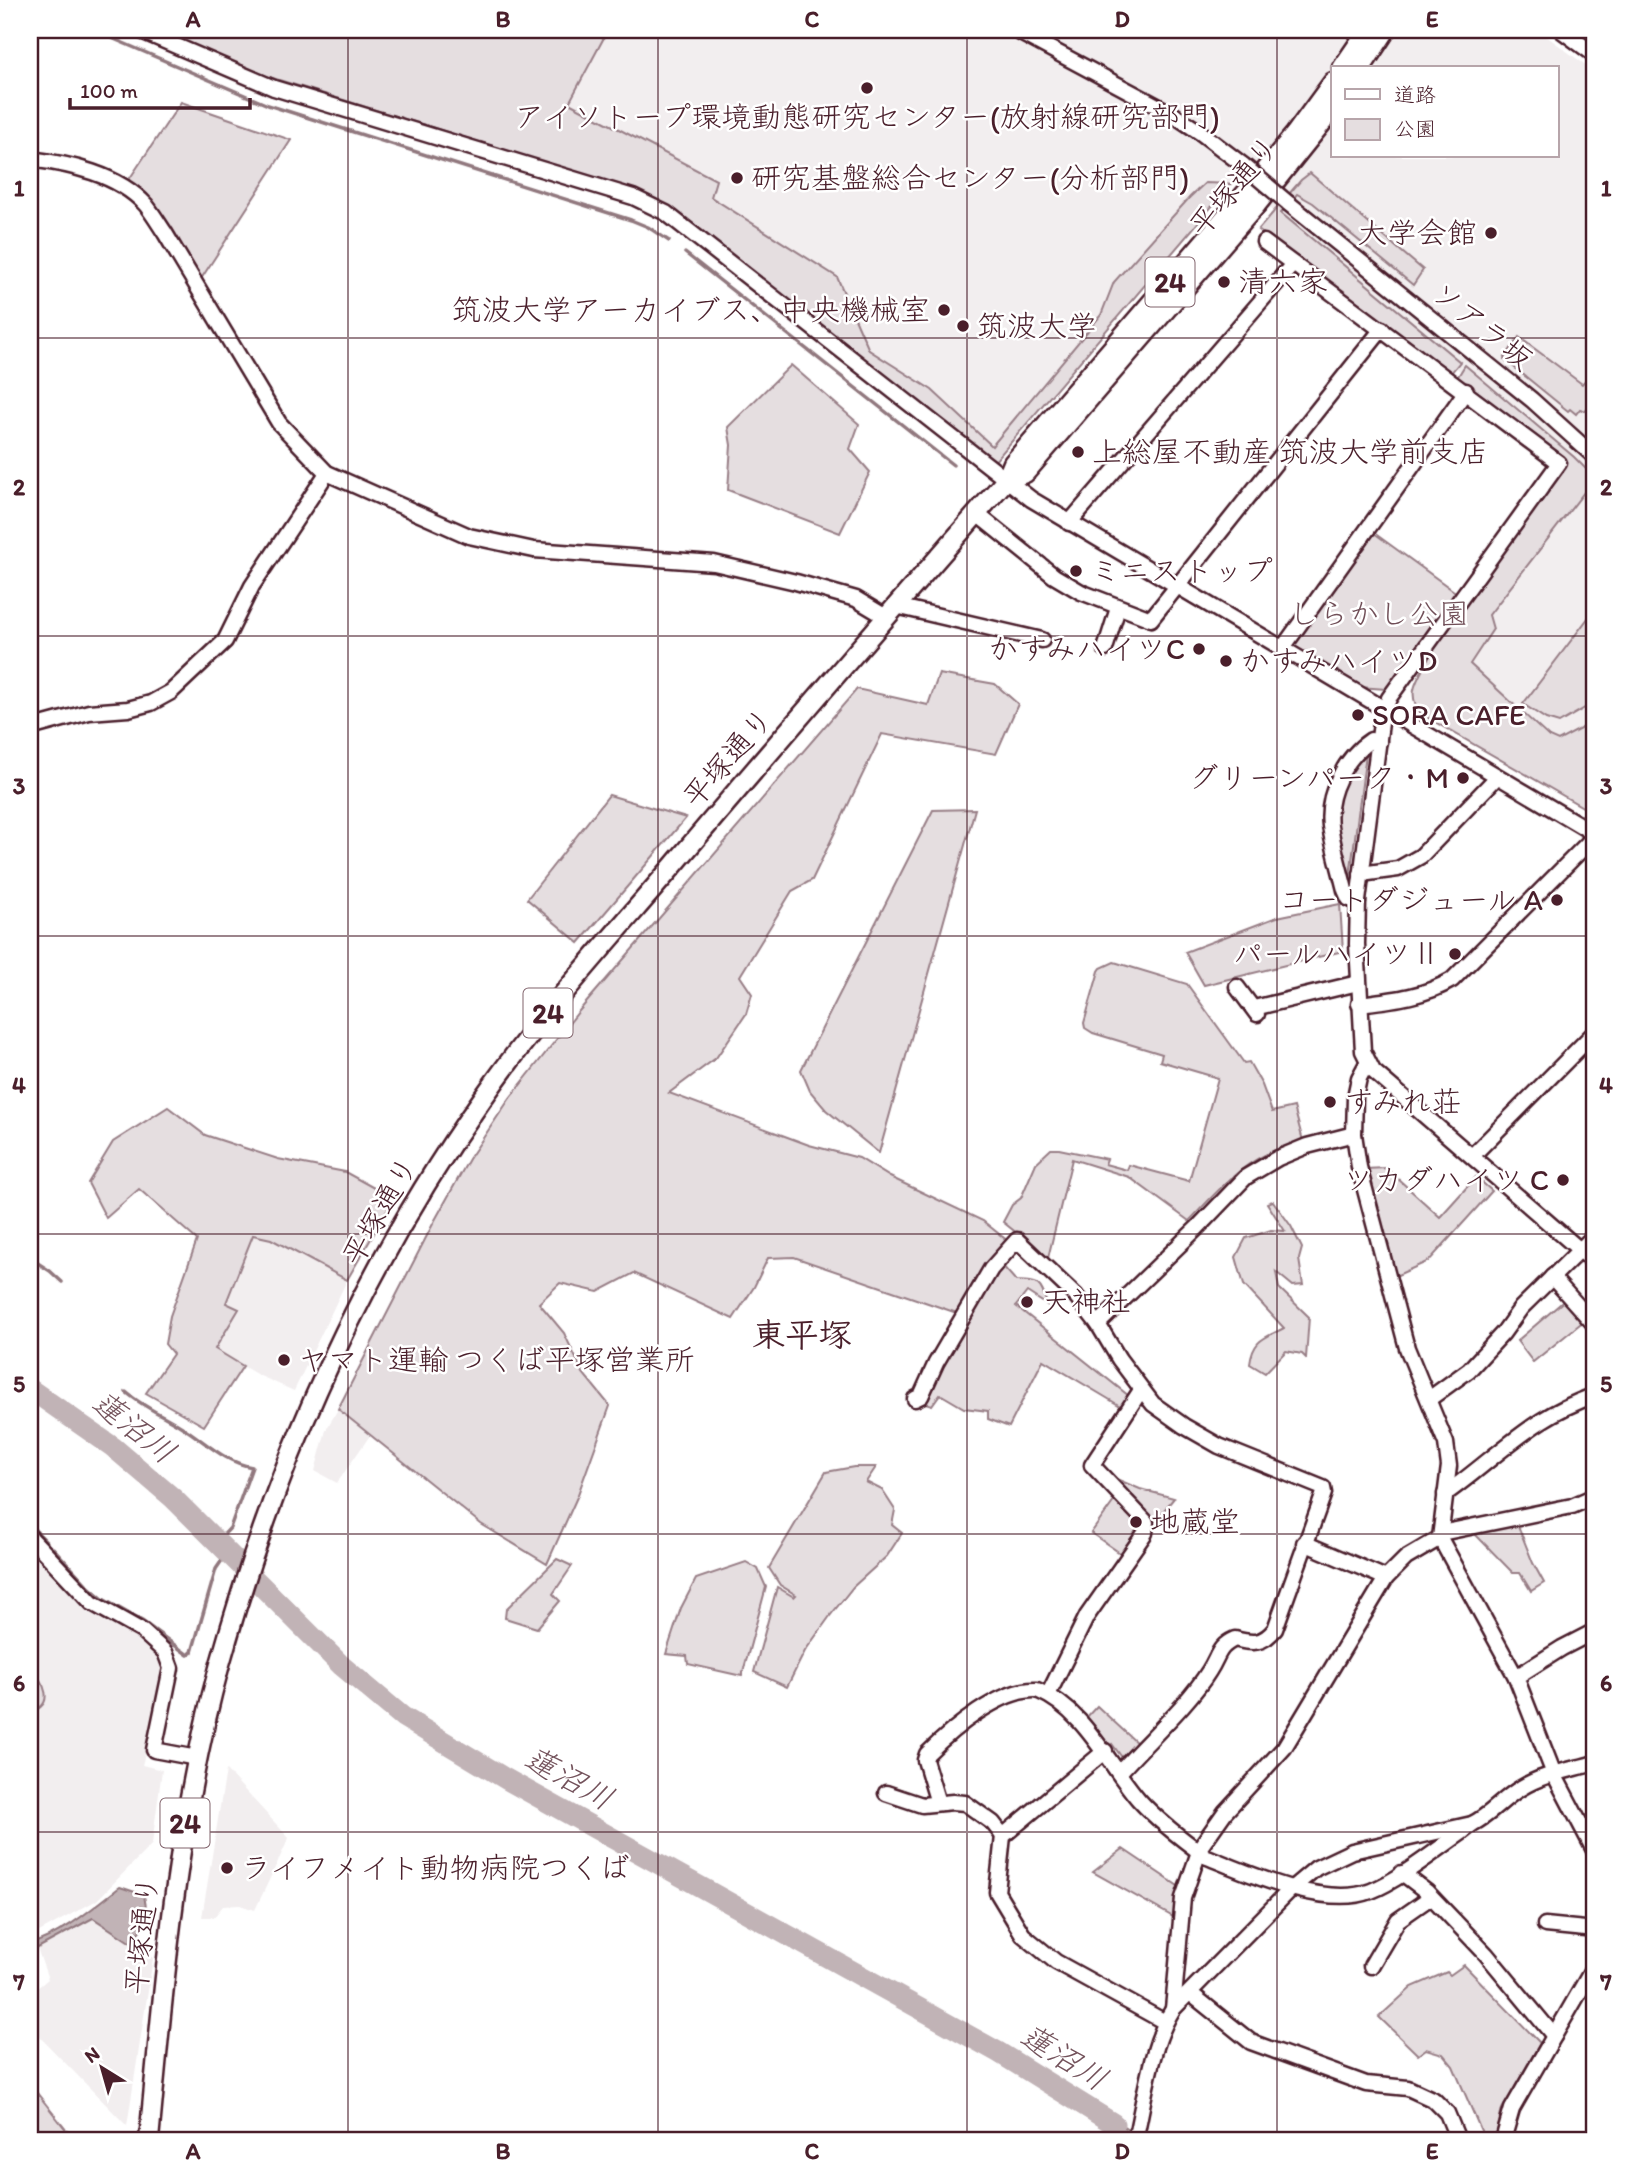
<svg xmlns="http://www.w3.org/2000/svg" width="1625" height="2170" font-family="Itim,'Klee One',sans-serif">
  <style>
    .built { fill: #f2eeef; fill-rule: evenodd }
    .green { fill: #e5dee0; stroke: #987e86; stroke-width: 2 }
    .water { fill: #c1b3b6; stroke: #91787e; stroke-width: 2 }
    .lines { fill: none; stroke-linecap: round; stroke-linejoin: round }
    .stream { stroke: #91787e; stroke-width: 3.5 }
    .river { stroke: #c1b3b6; stroke-width: 21 }
    .minor-casing { stroke: #4a1f2b; stroke-width: 19 }
    .major-casing { stroke: #4a1f2b; stroke-width: 23 }
    .minor { stroke: #fff; stroke-width: 14 }
    .major { stroke: #fff; stroke-width: 18 }
    .minor-bridge-casing { stroke: #4a1f2b; stroke-width: 19; stroke-linecap: butt }
    .minor-bridge { stroke: #fff; stroke-width: 14 }
    .grid { fill: none; stroke: #4a1f2b; stroke-width: 2; stroke-opacity: 0.55 }
    .poi-dot { fill: #4a1f2b; stroke: #fff; stroke-width: 2.5 }
    .labels { text-anchor: middle; stroke-width: 5; stroke-linejoin: round; paint-order: stroke }
    .shield { fill: #fff; stroke: #80626b; stroke-width: 2 }
    .shield-label { font-size: 28px; font-weight: bold; fill: #4a1f2b }
    .poi-label { font-size: 30px; fill: #4a1f2b; stroke: #fff; text-anchor: start }
    .street-label { font-size: 30px; fill: #4a1f2b; stroke: #fff }
    .park-label { font-size: 30px; fill: #714f58; stroke: #fff }
    .water-label { font-size: 32px; font-style: italic; fill: #74535c; stroke: #fff }
    .quarter-label { font-size: 33px; font-weight: bold; fill: #4a1f2b; stroke: #fff }
    .neatline { fill: none; stroke: #4a1f2b; stroke-width: 2.5 }
    .grid-label { font-size: 23px; text-anchor: middle; font-weight: bold; fill: #4a1f2b }
  </style>
  <rect width="100%" height="100%" fill="#fff"/>
  <filter id="ink" filterUnits="userSpaceOnUse"><feTurbulence type="fractalNoise" baseFrequency=".0143" numOctaves="2"/><feDisplacementMap in="SourceGraphic" scale="14" xChannelSelector="R" yChannelSelector="G"/><feConvolveMatrix kernelMatrix="1 2 1 2 8 2 1 2 1" color-interpolation-filters="sRGB"/></filter>
  <g filter="url(#ink)">
    <g class="built">
      <path d="M158 30H1538L1595 72V814L1421 714 1414 704V685L1424 667 1422 662 1565 461 1236 179 995 461 640 192 266 76ZM1333 68H1557V156H1333Z"/>
      <polygon points="253,1234 271,1239 347,1280 294,1391 258,1375 215,1350 238,1309 226,1303"/>
      <polygon points="338,1409 371,1434 337,1483 315,1471 326,1430"/>
      <polygon points="30,1545 137,1636 164,1663 155,1716 142,1765 162,1770 152,1844 97,1900 30,1937"/>
      <polygon points="226,1770 289,1838 255,1910 240,1905 223,1906 214,1917 202,1917"/>
      <polygon points="93,1918 153,1958 127,2126 30,2027 30,1994 48,1979 37,1948"/>
    </g>
    <g class="green">
      <polygon points="158,30 608,30 569,103 716,180 711,197 837,277 869,350 932,390 992,446 1101,315 1114,282 1190,197 1205,183 1231,184 995,461 640,192 266,76"/>
      <polygon points="181,102 291,140 201,279 148,199 128,181"/>
      <polygon points="1310,173 1423,270 1413,285 1313,203 1297,194 1281,213 1460,362 1451,373 1258,230 1301,180"/>
      <polygon points="1519,337 1582,384 1589,376 1595,382 1595,398 1586,411 1580,409 1576,414 1570,409 1568,411 1504,359"/>
      <polygon points="791,365 859,424 850,449 870,472 840,533 728,490 731,445 728,427"/>
      <path d="M1465 365 1574 457 1595 478 1489 615 1493 629 1470 664 1549 737 1558 741 1595 721V814L1421 714C1408 696 1414 685 1424 667L1422 662 1565 462 1457 378Z"/>
      <polygon points="1374,533 1458,594 1386,689 1359,687 1294,649 1294,641"/>
      <polygon points="1595,609 1595,702 1559,723 1546,719 1523,704"/>
      <polygon points="939,674 995,684 1018,704 996,754 882,734 812,880 792,891 740,976 752,994 746,1014 716,1058 669,1093 809,1145 859,1158 890,1177 983,1221 1009,1242 957,1313 794,1257 768,1258 754,1287 733,1319 634,1273 598,1292 560,1283 539,1303 564,1333 583,1373 610,1406 577,1497 547,1564 481,1524 338,1409 435,1220 469,1159 510,1098 579,1011 857,689 928,705"/>
      <polygon points="1367,746 1348,891 1333,826 1341,782"/>
      <polygon points="609,795 686,818 579,943 527,899"/>
      <polygon points="975,809 879,1153 826,1110 810,1091 801,1070 933,810"/>
      <polygon points="1340,904 1343,951 1204,985 1185,952 1277,917"/>
      <path d="M1114 962 1187 984 1244 1063 1249 1062 1262 1085 1272 1112 1294 1107 1303 1141C1291 1145 1278 1148 1267 1154 1235 1169 1213 1196 1189 1221L1129 1177 1072 1159 1048 1258 1003 1222 1012 1205 1021 1198 1036 1163 1051 1149H1059L1107 1159 1105 1164 1127 1170 1129 1165 1189 1181 1218 1078 1160 1061 1162 1054 1093 1033 1085 1028 1084 1023 1099 971 1101 968Z"/>
      <polygon points="168,1107 205,1135 278,1159 345,1172 394,1199 347,1280 271,1239 253,1235 226,1303 239,1309 215,1349 243,1366 204,1426 146,1393 173,1354 165,1344 170,1316 197,1240 139,1189 106,1218 88,1183 113,1142"/>
      <polygon points="1386,1168 1440,1217 1476,1177 1492,1191 1429,1261 1393,1277 1365,1169"/>
      <path d="M1273 1201 1291 1226 1302 1248 1299 1259 1303 1285 1293 1286 1276 1272 1279 1288 1309 1317 1306 1358 1302 1354 1286 1351 1265 1373 1250 1364C1253 1339 1265 1338 1284 1328L1244 1285 1236 1257 1246 1238 1271 1230 1285 1231 1267 1203Z"/>
      <path d="M1001 1264 1016 1281C1039 1282 1041 1282 1047 1305L1027 1292 1016 1306 1129 1396 1122 1407 1043 1360 1009 1427 988 1419V1411L964 1408 940 1394 932 1405 923 1402 929 1384Z"/>
      <polygon points="1566,1299 1585,1320 1533,1362 1517,1341"/>
      <polygon points="854,1467 876,1467 866,1482 882,1490 895,1510 892,1525 902,1533 887,1556 853,1587 830,1616 805,1651 787,1687 754,1672 777,1587 794,1597 796,1595 780,1585 769,1568 826,1472"/>
      <polygon points="1114,1478 1140,1489 1174,1498 1152,1525"/>
      <polygon points="1117,1497 1143,1525 1123,1555 1091,1533"/>
      <polygon points="1517,1523 1533,1563 1544,1583 1531,1591 1520,1573 1513,1573 1472,1531"/>
      <polygon points="557,1559 572,1566 553,1594 560,1601 537,1628 505,1618 506,1609"/>
      <polygon points="746,1562 758,1569 766,1587 742,1676 688,1664 687,1656 666,1654 681,1608 696,1579"/>
      <path d="M30 1669C45 1682 56 1705 30 1712Z"/>
      <polygon points="1097,1706 1138,1744 1124,1760 1112,1744 1107,1748 1084,1720"/>
      <polygon points="1123,1849 1181,1888 1175,1918 1093,1872"/>
      <polygon points="1464,1965 1540,2043 1502,2109 1495,2140 1485,2140 1453,2066 1443,2054 1426,2049 1418,2055 1379,2017 1412,1987 1447,1972 1450,1975"/>
      <polygon points="30,2084 74,2140 30,2140"/>
    </g>
    <g class="water">
      <path d="M120 1887 144 1895 148 1919 131 1943 93 1918 34 1950 30 1968V1944C61 1936 95 1906 120 1887Z"/>
      <polygon points="1094,2106 1144,2140 1130,2140 1089,2113"/>
    </g>
    <g class="lines">
      <g class="stream">
        <polyline points="93,30 268,105 631,220 648,227 669,241"/>
        <polyline points="685,253 953,465"/>
        <polyline points="30,1258 50,1271 62,1282"/>
        <path d="M126 1392C143 1407 163 1415 182 1427 206 1442 224 1462 252 1467L230 1528 217 1542"/>
        <polyline points="30,1525 47,1542"/>
        <polyline points="53,1548 89,1587 103,1599 142,1621 188,1655 192,1652 216,1569 227,1553"/>
      </g>
      <polyline class="river" points="30,1389 113,1447 173,1498 342,1666 403,1717 506,1779 998,2052 1114,2124"/>
      <defs>
        <g id="minor">
          <polyline points="139,30 274,88 633,197 666,213 1031,499 1595,834"/>
          <polyline points="1015,30 1174,115 1201,133 1243,165"/>
          <polyline points="1561,30 1595,55"/>
          <path d="M30 159C70 164 118 174 146 205 153 214 159 224 165 233L279 423 327 473 469 536 534 550 714 563 796 582 856 599 886 617"/>
          <polyline points="1288,203 1532,400 1595,457"/>
          <polyline points="1264,242 1559,463 1389,698 1381,723 1358,901 1357,944 1363,1051 1373,1071 1595,1263"/>
          <polyline points="977,514 1054,576 1081,592 1151,619 1382,329"/>
          <polyline points="1069,523 1293,264"/>
          <polyline points="896,606 1042,640"/>
          <polyline points="1105,649 1118,608"/>
          <polyline points="1282,649 1466,391"/>
          <polyline points="30,728 89,712 128,709 151,703 171,692 225,641 252,586 327,473"/>
          <polyline points="1361,874 1398,869 1421,856 1497,777"/>
          <path d="M1358 901 1349 899 1345 890C1340 869 1333 847 1330 826 1326 794 1345 757 1371 740L1379 742"/>
          <polyline points="1237,987 1257,1014"/>
          <path d="M1359 1004C1392 1000 1423 997 1452 980L1595 836"/>
          <polyline points="1254,1008 1358,983"/>
          <polyline points="1367,1063 1359,1078 1355,1097 1354,1134 1359,1167 1407,1348 1446,1443 1449,1466 1440,1538 1516,1677 1554,1774 1595,1852"/>
          <polyline points="1472,1156 1595,1032"/>
          <polyline points="1552,1277 1595,1325"/>
          <polyline points="1098,1324 1197,1228 1246,1177 1278,1158 1307,1146 1354,1134"/>
          <path d="M915 1399 921 1396 936 1363 991 1269 1017 1240 1076 1296 1098 1324 1119 1359 1153 1404 1184 1426 1219 1446 1323 1488 1324 1493 1275 1629C1263 1644 1253 1644 1235 1639 1217 1647 1219 1656 1209 1671 1188 1705 1146 1742 1119 1773"/>
          <polyline points="1429,1399 1469,1370 1503,1333 1521,1308 1595,1235"/>
          <path d="M1445 1494C1478 1471 1508 1442 1541 1421 1558 1410 1576 1402 1595 1395"/>
          <polyline points="1441,1533 1572,1506 1595,1496"/>
          <polyline points="30,1537 92,1603 142,1631 165,1652 171,1668 154,1750 197,1758"/>
          <polyline points="1304,1543 1386,1578"/>
          <polyline points="1516,1677 1562,1648 1595,1631"/>
          <polyline points="1048,1695 1087,1616 1145,1533 1146,1522 1092,1465 1141,1390"/>
          <polyline points="1105,1751 1003,1836 997,1892 1023,1935 1056,1962 1165,2022"/>
          <polyline points="886,1793 922,1805 953,1802 965,1803 993,1823 1003,1836"/>
          <path d="M938 1803 925 1760 927 1754C952 1729 1001 1688 1037 1690 1085 1710 1107 1763 1139 1800 1157 1820 1183 1840 1205 1856 1247 1873 1325 1909 1371 1891 1399 1880 1435 1851 1461 1833L1472 1824"/>
          <polyline points="1402,1873 1427,1892 1486,1954 1554,2036"/>
          <polyline points="1545,1925 1595,1930"/>
          <polyline points="1371,1966 1398,1920 1431,1897"/>
          <polyline points="1190,1993 1251,2042 1366,2084 1408,2088 1434,2100 1447,2113 1458,2140"/>
          <polyline points="1173,2009 1183,1898 1201,1846 1225,1812 1284,1748 1386,1578 1406,1558 1440,1538"/>
          <path d="M1135 2140C1145 2098 1150 2046 1173 2009L1291 1889 1316 1868 1352 1851 1472 1824C1492 1814 1502 1799 1521 1788 1543 1774 1571 1770 1595 1763"/>
          <polyline points="1503,2140 1512,2109 1595,1965"/>
        </g>
        <g id="major">
          <polyline points="1342,68 1368,30"/>
          <polyline points="1361,68 1386,30"/>
          <polyline points="1006,480 1025,473 1257,204 1333,109"/>
          <path d="M149 2140C164 1980 177 1819 220 1664 276 1463 362 1269 483 1098 540 1016 607 943 672 867 782 737 894 608 1006 480L1013 463 1246 193 1295 134 1333 82"/>
        </g>
      </defs>
      <use href="#minor" class="minor-casing"/>
      <use href="#major" class="major-casing"/>
      <use href="#minor" class="minor"/>
      <use href="#major" class="major"/>
      <defs>
        <polyline id="minor-bridge" points="1243,165 1288,203"/>
      </defs>
      <use href="#minor-bridge" class="minor-bridge-casing"/>
      <use href="#minor-bridge" class="minor-bridge"/>
    </g>
  </g>
  <path class="grid" d="M348 30V2140M658 30V2140M967 30V2140M1277 30V2140M30 338H1595M30 636H1595M30 936H1595M30 1234H1595M30 1534H1595M30 1832H1595"/>
  <g class="poi-dot">
    <circle cx="867" cy="88" r="7"/>
    <circle cx="737" cy="178" r="7"/>
    <circle cx="1491" cy="233" r="7"/>
    <circle cx="1224" cy="282" r="7"/>
    <circle cx="944" cy="310" r="7"/>
    <circle cx="963" cy="326" r="7"/>
    <circle cx="1078" cy="452" r="7"/>
    <circle cx="1076" cy="571" r="7"/>
    <circle cx="1199" cy="649" r="7"/>
    <circle cx="1226" cy="661" r="7"/>
    <circle cx="1358" cy="715" r="7"/>
    <circle cx="1463" cy="778" r="7"/>
    <circle cx="1557" cy="900" r="7"/>
    <circle cx="1455" cy="954" r="7"/>
    <circle cx="1330" cy="1102" r="7"/>
    <circle cx="1563" cy="1180" r="7"/>
    <circle cx="1027" cy="1302" r="7"/>
    <circle cx="284" cy="1360" r="7"/>
    <circle cx="1136" cy="1522" r="7"/>
    <circle cx="227" cy="1868" r="7"/>
  </g>
  <g class="labels">
    <g class="shield">
      <rect x="1145.5" y="257.5" width="49" height="49" rx="5"/>
      <rect x="523.5" y="988.5" width="49" height="49" rx="5"/>
      <rect x="160.5" y="1798.5" width="49" height="49" rx="5"/>
    </g>
    <g class="shield-label">
      <text x="1170" y="292">24</text>
      <text x="548" y="1023">24</text>
      <text x="185" y="1833">24</text>
    </g>
    <g class="poi-label">
      <text x="867" y="127" text-anchor="middle">アイソトープ環境動態研究センター(放射線研究部門)</text>
      <text x="751" y="188">研究基盤総合センター(分析部門)</text>
      <text x="1477" y="243" text-anchor="end">大学会館</text>
      <text x="1238" y="292">清六家</text>
      <text x="930" y="320" text-anchor="end">筑波大学アーカイブス、中央機械室</text>
      <text x="977" y="336">筑波大学</text>
      <text x="1092" y="462">上総屋不動産 筑波大学前支店</text>
      <text x="1090" y="581">ミニストップ</text>
      <text x="1185" y="659" text-anchor="end">かすみハイツC</text>
      <text x="1240" y="671">かすみハイツD</text>
      <text x="1372" y="725">SORA CAFE</text>
      <text x="1449" y="788" text-anchor="end">グリーンパーク・M</text>
      <text x="1543" y="910" text-anchor="end">コートダジュール A</text>
      <text x="1441" y="964" text-anchor="end">パールハイツⅡ</text>
      <text x="1344" y="1112">すみれ荘</text>
      <text x="1549" y="1190" text-anchor="end">ツカダハイツ C</text>
      <text x="1041" y="1312">天神社</text>
      <text x="298" y="1370">ヤマト運輸 つくば平塚営業所</text>
      <text x="1150" y="1532">地蔵堂</text>
      <text x="241" y="1878">ライフメイト動物病院つくば</text>
    </g>
    <g class="street-label">
      <text transform="translate(1234 186) rotate(-50)" y="10">平塚通り</text>
      <text transform="translate(1482 326) rotate(39)" y="10">ソアラ坂</text>
      <text transform="translate(728 758) rotate(-49)" y="10">平塚通り</text>
      <text transform="translate(380 1211) rotate(-60)" y="10">平塚通り</text>
      <text transform="translate(142 1935) rotate(-84)" y="10">平塚通り</text>
    </g>
    <g class="park-label">
      <text x="1379" y="624">しらかし公園</text>
    </g>
    <g class="water-label">
      <text transform="translate(134 1427) rotate(38)" y="11">蓮沼川</text>
      <text transform="translate(569 1778) rotate(29)" y="11">蓮沼川</text>
      <text transform="translate(1064 2057) rotate(32)" y="11">蓮沼川</text>
    </g>
    <g class="quarter-label">
      <text x="802" y="1346">東平塚</text>
    </g>
  </g>
  <rect width="1625" height="2170" fill="none" stroke="#fff" stroke-width="77"/>
  <rect x="1331" y="66" width="228" height="91" fill="#ffffff" stroke="#b7a5aa" stroke-width="2"/>
  <rect x="1345" y="89" width="35" height="10" fill="#ffffff" stroke="#b7a5aa" stroke-width="2"/>
  <text x="1394" y="102" font-size="21" fill="#4a1f2b">道路</text>
  <rect x="1345" y="119" width="35" height="21" fill="#e5dee0" stroke="#b7a5aa" stroke-width="2"/>
  <text x="1394" y="136" font-size="21" fill="#4a1f2b">公園</text>
  <g transform="translate(102 2068) rotate(323)" stroke="#ffffff" stroke-width="5" paint-order="stroke">
  <path d="M0-5L12 26L0 18L-12 26Z" fill="#4a1f2b"/>
  <text y="-10" font-size="19" font-weight="bold" text-anchor="middle" fill="#4a1f2b">N</text>
  </g>
  <path d="M70 98v10h180v-10" fill="none" stroke="#4a1f2b" stroke-width="3.5"/>
  <text x="80" y="98" font-size="21" fill="#4a1f2b" stroke="#ffffff" stroke-width="5" paint-order="stroke">100 m</text>
  <rect x="38" y="38" width="1548" height="2094" class="neatline"/>
  <g class="grid-label">
    <text x="193" y="27">A</text>
    <text x="503" y="27">B</text>
    <text x="812" y="27">C</text>
    <text x="1122" y="27">D</text>
    <text x="1432" y="27">E</text>
    <text x="19" y="196">1</text>
    <text x="1606" y="196">1</text>
    <text x="19" y="495">2</text>
    <text x="1606" y="495">2</text>
    <text x="19" y="794">3</text>
    <text x="1606" y="794">3</text>
    <text x="19" y="1093">4</text>
    <text x="1606" y="1093">4</text>
    <text x="19" y="1392">5</text>
    <text x="1606" y="1392">5</text>
    <text x="19" y="1691">6</text>
    <text x="1606" y="1691">6</text>
    <text x="19" y="1990">7</text>
    <text x="1606" y="1990">7</text>
    <text x="193" y="2159">A</text>
    <text x="503" y="2159">B</text>
    <text x="812" y="2159">C</text>
    <text x="1122" y="2159">D</text>
    <text x="1432" y="2159">E</text>
  </g>
</svg>
